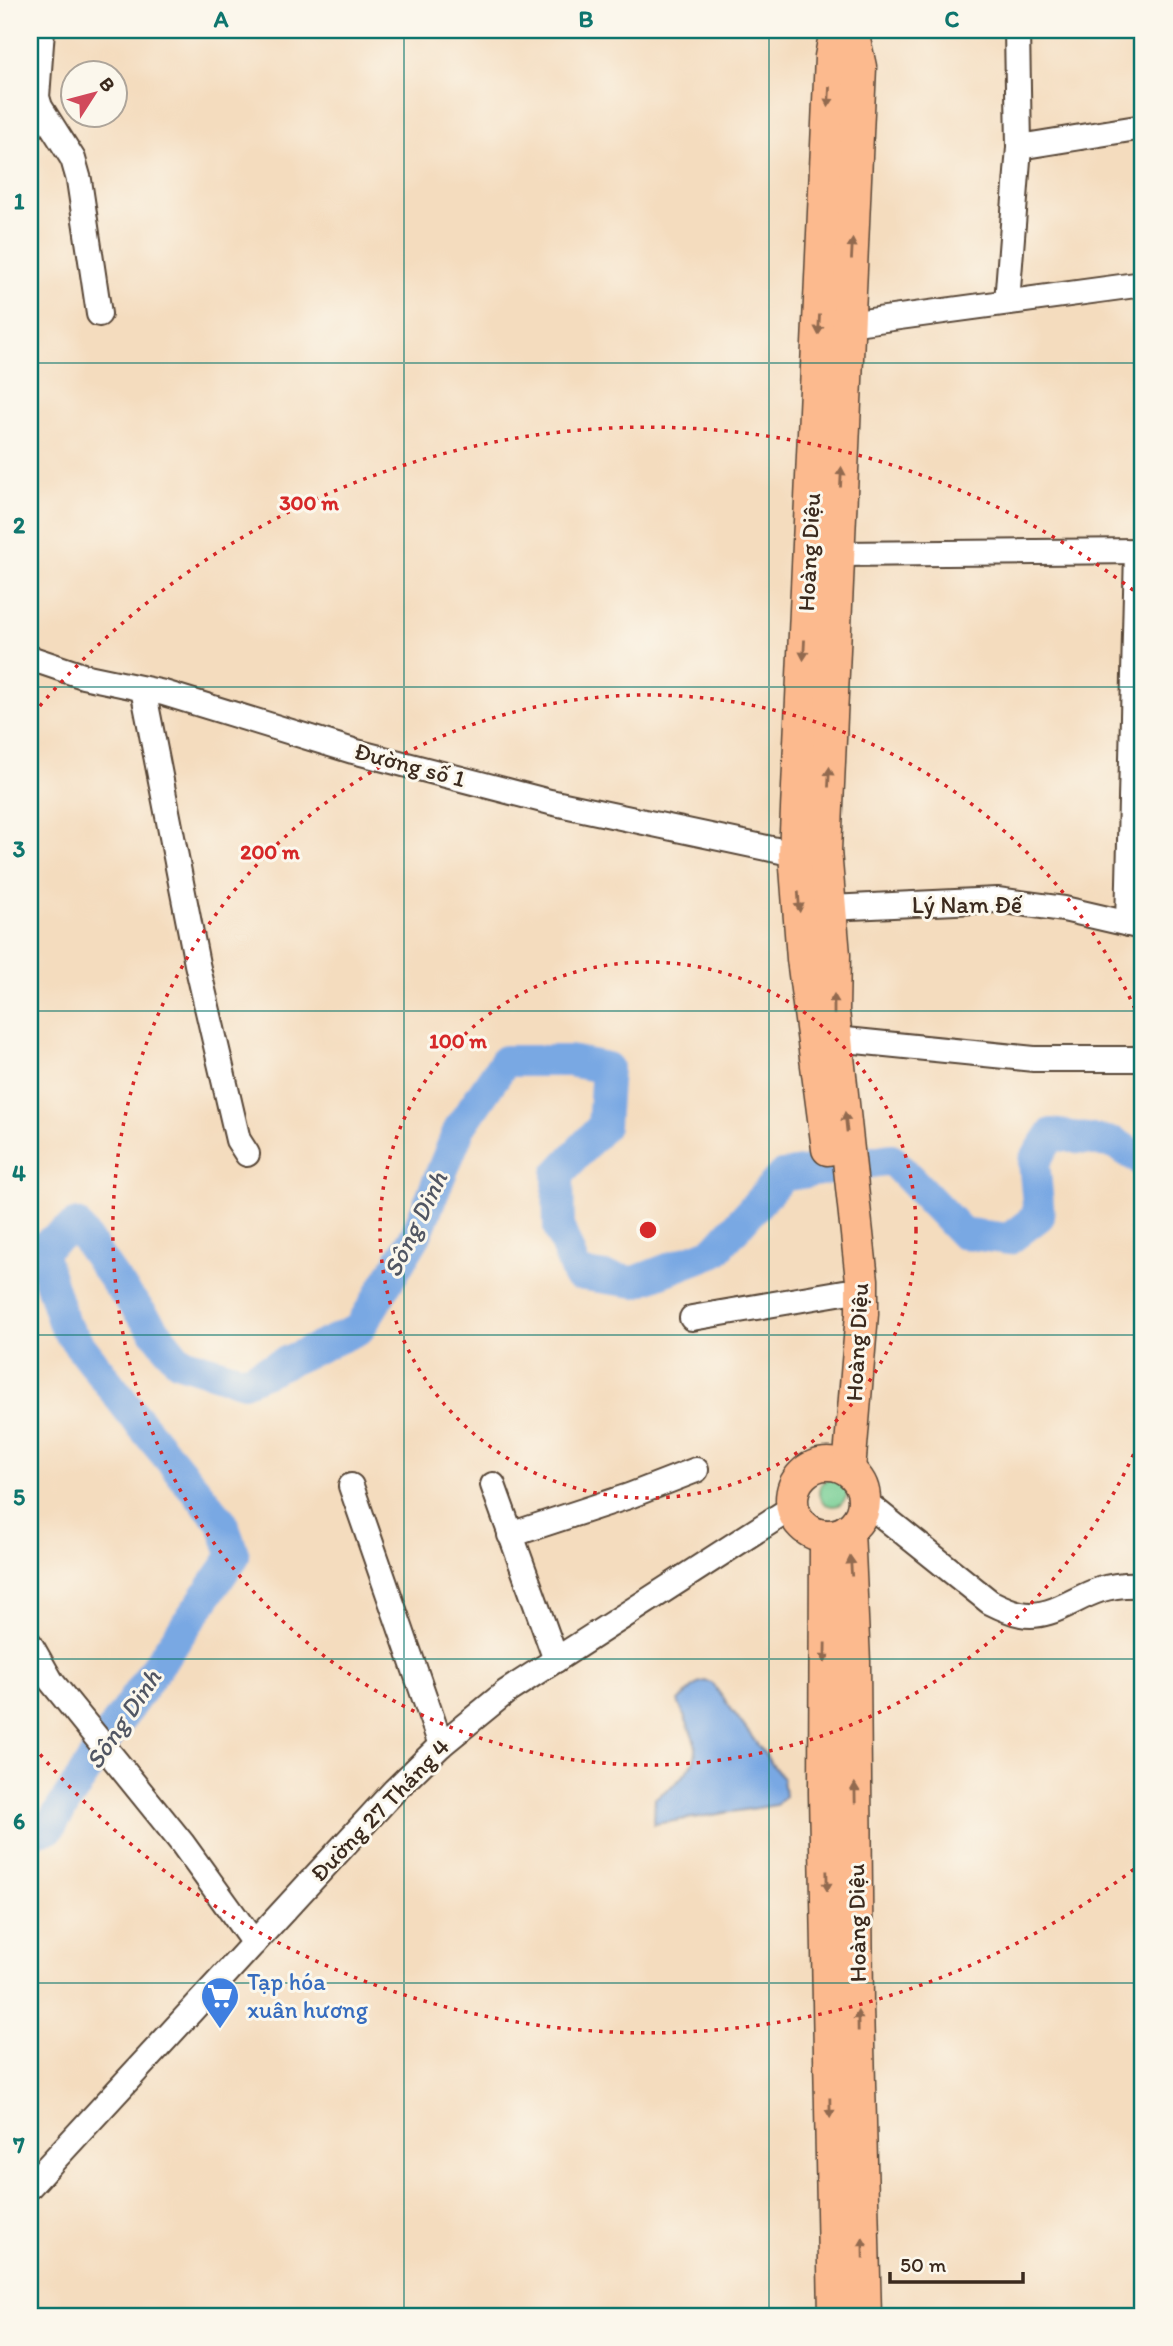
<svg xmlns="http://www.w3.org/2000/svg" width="1173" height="2346" font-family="Itim,sans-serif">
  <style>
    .green { fill: #74cd93; stroke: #587c58; stroke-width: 2 }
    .water { fill: #79a8e3; stroke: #5a6980; stroke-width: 2 }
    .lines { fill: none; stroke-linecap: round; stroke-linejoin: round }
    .river { stroke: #79a8e3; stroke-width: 32 }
    .minor-casing { stroke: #574536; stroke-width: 28 }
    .major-casing { stroke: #574536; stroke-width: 35 }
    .minor { stroke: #fff; stroke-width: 24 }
    .major { stroke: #fcba8e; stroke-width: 32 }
    .oneway { fill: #926b50 }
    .grid { fill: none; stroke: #0f766e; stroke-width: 2; stroke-opacity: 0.55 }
    .ring { fill: none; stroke: #d62828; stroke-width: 3.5; stroke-dasharray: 3.5 7 }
    .labels { text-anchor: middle; stroke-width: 6; stroke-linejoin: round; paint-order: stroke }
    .street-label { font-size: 24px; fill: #3b2a1e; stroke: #fbf7ec }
    .shop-label { font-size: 24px; fill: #366cbe; stroke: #fbf7ec; text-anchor: start }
    .water-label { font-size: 26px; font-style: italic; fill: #515663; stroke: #fbf7ec }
    .centre { fill: #d62828; stroke: #fbf7ec; stroke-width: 3.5 }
    .ring-label { font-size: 21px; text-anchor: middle; font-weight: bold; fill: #d62828; stroke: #fbf7ec; stroke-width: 6; stroke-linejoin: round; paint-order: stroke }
    .neatline { fill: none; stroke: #0f766e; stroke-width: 2.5 }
    .grid-label { font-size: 23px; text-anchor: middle; font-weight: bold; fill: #0f766e }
  </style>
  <rect width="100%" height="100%" fill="#fbf7ec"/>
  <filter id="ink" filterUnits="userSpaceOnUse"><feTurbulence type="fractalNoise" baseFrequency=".0143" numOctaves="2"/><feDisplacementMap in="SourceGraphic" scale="14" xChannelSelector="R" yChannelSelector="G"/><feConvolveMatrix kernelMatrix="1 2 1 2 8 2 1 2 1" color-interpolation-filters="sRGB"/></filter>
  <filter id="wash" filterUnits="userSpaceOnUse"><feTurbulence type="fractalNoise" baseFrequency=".00686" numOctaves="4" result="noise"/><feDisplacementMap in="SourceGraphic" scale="28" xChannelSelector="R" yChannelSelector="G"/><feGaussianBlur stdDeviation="1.57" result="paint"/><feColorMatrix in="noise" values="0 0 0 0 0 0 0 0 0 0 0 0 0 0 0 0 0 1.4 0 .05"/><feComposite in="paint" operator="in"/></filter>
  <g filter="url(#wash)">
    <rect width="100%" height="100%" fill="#f4dcbe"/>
    <circle class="green" cx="833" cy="1492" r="14"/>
    <path class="water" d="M705 1681 712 1683 783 1779 785 1796 776 1805 654 1824 655 1798C671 1788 697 1770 696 1748 695 1736 682 1714 678 1701L698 1683Z"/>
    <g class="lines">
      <polyline class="river" points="30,1831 49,1828 109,1735 234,1556 222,1522 133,1415 64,1325 40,1249 76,1225 116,1282 179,1361 244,1381 359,1329 416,1235 460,1127 505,1061 569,1061 607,1068 603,1126 558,1174 559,1228 577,1274 635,1282 715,1251 782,1176 891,1159 962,1233 1009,1239 1039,1216 1034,1161 1052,1134 1115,1143 1143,1161"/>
    </g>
  </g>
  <g filter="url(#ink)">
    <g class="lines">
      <defs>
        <g id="minor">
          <polyline points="42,30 37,97 40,107 73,159 79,180 99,314"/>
          <polyline points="1019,147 1143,127"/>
          <polyline points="1007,302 1019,147 1017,30"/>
          <polyline points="848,324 1143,284"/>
          <polyline points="839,554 1143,551"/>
          <polyline points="30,658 83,676 164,693 353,751 550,802 795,854"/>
          <polyline points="143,689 197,964 238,1140 247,1154"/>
          <polyline points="830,908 997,900 1064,909 1142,927"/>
          <polyline points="1128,924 1137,551"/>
          <polyline points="836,1039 1034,1059 1143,1059"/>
          <polyline points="692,1318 844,1292"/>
          <polyline points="493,1485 556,1660"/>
          <polyline points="351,1486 441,1745"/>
          <path d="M864 1501 990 1602C1000 1607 1010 1612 1021 1614 1049 1620 1074 1598 1099 1590 1114 1585 1128 1584 1143 1585"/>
          <polyline points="510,1535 629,1496 696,1470"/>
          <polyline points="30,1644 51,1681 182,1843 254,1943"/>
          <polyline points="30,2186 395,1790 441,1745 506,1692 793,1507"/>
        </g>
        <g id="major">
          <polyline points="828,1149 803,959 795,854 831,57 836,30"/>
          <circle cx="828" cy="1500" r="36"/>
          <polyline points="849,1470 862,1314 862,1280 833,1011 834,955 825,851 860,67 852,30"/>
          <polyline points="848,1530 854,1662 857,2006 865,2316"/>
          <polyline points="826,1536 825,1793 835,2316"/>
        </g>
      </defs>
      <use href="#minor" class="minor-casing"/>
      <use href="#major" class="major-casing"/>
      <use href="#minor" class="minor"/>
      <use href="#major" class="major"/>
    </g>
    <defs><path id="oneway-solid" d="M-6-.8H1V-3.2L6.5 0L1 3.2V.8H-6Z" transform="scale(1.75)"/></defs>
    <g class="oneway">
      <use href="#oneway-solid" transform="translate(829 97) rotate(93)"/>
      <use href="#oneway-solid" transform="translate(852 249) rotate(-87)"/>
      <use href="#oneway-solid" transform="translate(819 325) rotate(93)"/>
      <use href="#oneway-solid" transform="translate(841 477) rotate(-87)"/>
      <use href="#oneway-solid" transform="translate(804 650) rotate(93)"/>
      <use href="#oneway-solid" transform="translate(829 777) rotate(-87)"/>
      <use href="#oneway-solid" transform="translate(799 902) rotate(86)"/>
      <use href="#oneway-solid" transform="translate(834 1004) rotate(-90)"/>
      <use href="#oneway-solid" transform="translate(846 1122) rotate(-96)"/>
      <use href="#oneway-solid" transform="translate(851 1566) rotate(-94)"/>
      <use href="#oneway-solid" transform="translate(825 1653) rotate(91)"/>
      <use href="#oneway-solid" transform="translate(855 1793) rotate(-91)"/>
      <use href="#oneway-solid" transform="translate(827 1881) rotate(89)"/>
      <use href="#oneway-solid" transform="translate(858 2021) rotate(-91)"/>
      <use href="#oneway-solid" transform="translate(830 2108) rotate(89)"/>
      <use href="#oneway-solid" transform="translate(863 2248) rotate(-91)"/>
    </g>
  </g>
  <path class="grid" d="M404 30V2316M769 30V2316M30 363H1143M30 687H1143M30 1011H1143M30 1335H1143M30 1659H1143M30 1983H1143"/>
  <g class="ring">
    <circle cx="648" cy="1230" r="268"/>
    <path d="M1142 1435A535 535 0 1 1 1142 1025"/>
    <path d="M1142 1863A803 803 0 0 1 33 1746M33 714A803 803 0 0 1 1142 597"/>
  </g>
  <defs>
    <symbol id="supermarket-pin" viewBox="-11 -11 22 30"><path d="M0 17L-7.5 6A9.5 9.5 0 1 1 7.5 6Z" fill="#3f7fe0" stroke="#fbf7ec"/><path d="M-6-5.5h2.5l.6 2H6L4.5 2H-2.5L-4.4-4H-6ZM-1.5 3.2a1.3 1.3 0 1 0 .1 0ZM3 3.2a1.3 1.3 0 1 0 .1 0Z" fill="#fff"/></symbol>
  </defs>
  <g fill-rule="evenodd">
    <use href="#supermarket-pin" x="198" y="1974" width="44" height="60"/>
  </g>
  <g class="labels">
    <g class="street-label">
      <text transform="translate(809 552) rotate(-87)" y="8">Hoàng Diệu</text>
      <text transform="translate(410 765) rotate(15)" y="8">Đường số 1</text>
      <text x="967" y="913">Lý Nam Đế</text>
      <text transform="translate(857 1342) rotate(-87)" y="8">Hoàng Diệu</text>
      <text transform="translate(380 1810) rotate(-46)" y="8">Đường 27 Tháng 4</text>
      <text transform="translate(857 1923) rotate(-91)" y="8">Hoàng Diệu</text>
    </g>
    <g class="shop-label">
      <text x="247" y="1990">Tạp hóa<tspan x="247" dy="28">xuân hương</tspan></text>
    </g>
    <g class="water-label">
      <text transform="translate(415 1224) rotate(-64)" y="9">Sông Dinh</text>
      <text transform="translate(123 1719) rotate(-56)" y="9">Sông Dinh</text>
    </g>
  </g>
  <circle cx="648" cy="1230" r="10" class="centre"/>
  <g class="ring-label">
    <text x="309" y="510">300 m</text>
    <text x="270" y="859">200 m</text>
    <text x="458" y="1048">100 m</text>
  </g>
  <rect width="1173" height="2346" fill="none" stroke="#fbf7ec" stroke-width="77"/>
  <g transform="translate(94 94) rotate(54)"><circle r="33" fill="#fbf7ec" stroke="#aea59a" stroke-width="2"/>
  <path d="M0-5L12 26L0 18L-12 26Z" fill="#d1495b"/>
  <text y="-10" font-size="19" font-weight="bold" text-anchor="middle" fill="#3b2a1e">B</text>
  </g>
  <path d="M890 2272v10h133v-10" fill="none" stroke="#3b2a1e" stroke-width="3.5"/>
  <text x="900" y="2272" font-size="21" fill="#3b2a1e" stroke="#fbf7ec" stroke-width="5" paint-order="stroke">50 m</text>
  <rect x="38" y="38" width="1096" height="2270" class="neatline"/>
  <g class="grid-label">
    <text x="221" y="27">A</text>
    <text x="586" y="27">B</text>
    <text x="952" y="27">C</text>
    <text x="19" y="209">1</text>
    <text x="19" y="533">2</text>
    <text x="19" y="857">3</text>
    <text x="19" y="1181">4</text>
    <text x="19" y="1505">5</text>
    <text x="19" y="1829">6</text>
    <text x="19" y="2153">7</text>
  </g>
</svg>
